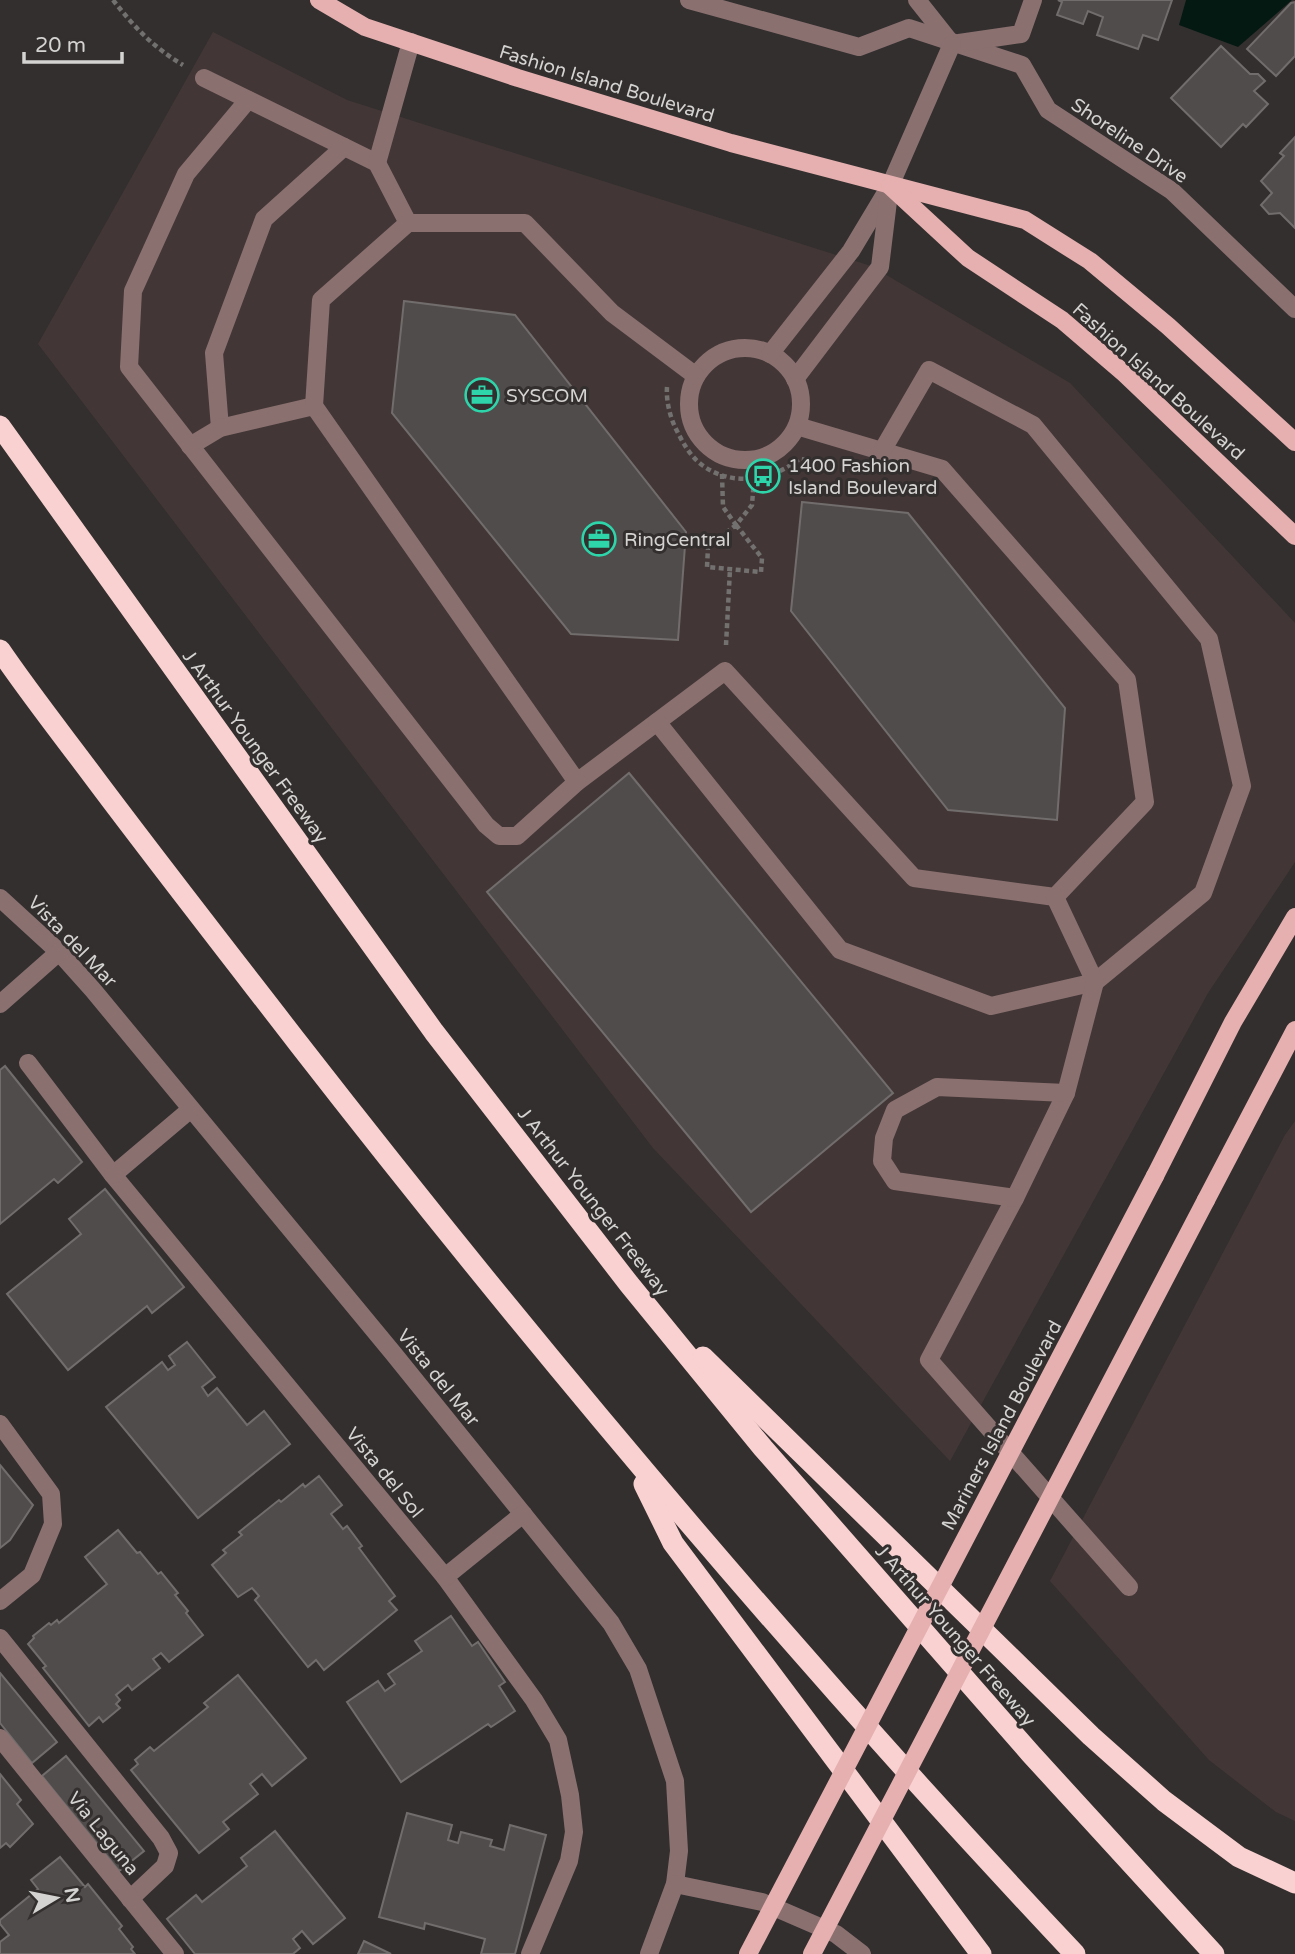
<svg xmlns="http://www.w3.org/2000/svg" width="1295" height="1954" font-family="'Varela Round',sans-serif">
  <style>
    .built { fill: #423736 }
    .water { fill: #051913 }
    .building { fill: #504c4b; stroke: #726d6d; stroke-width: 2 }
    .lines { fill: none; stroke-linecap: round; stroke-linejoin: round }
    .path { stroke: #737070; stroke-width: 4.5; stroke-dasharray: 5 3.5; stroke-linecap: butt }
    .minor { stroke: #8b7070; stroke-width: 18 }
    .major { stroke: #e5b0af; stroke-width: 18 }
    .highway { stroke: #f8d1d0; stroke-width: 21 }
    .major-bridge { stroke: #e5b0af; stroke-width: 18 }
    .labels { text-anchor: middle; stroke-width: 6; stroke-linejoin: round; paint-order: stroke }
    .street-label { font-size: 19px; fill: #d5d2d2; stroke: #332f2f }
    .poi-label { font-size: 19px; fill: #d5d2d2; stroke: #332f2f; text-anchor: start }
  </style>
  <rect width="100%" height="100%" fill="#332f2f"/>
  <g class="built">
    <polygon points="213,32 347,100 871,266 1070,383 1295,623 1295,862 1208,993 950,1461 653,1148 38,344"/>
    <polygon points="1295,1121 1295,1821 1276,1812 1209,1760 1050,1581 1285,1135"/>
  </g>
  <polygon class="water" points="1186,0 1292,0 1238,47 1179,25"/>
  <g class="building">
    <polygon points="1058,0 1172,0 1158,40 1143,35 1138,49 1097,35 1103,17 1088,11 1083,24 1057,15 1062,2"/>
    <polygon points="1295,2 1295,56 1276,76 1247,49 1291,3"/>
    <polygon points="1221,46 1250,74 1258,74 1265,81 1254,91 1268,104 1246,127 1243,124 1221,147 1171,98"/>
    <polygon points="1295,137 1295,228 1280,213 1269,214 1261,205 1272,193 1261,181 1284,156 1280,153"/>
    <polygon points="404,301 515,315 686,532 678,640 571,634 392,413"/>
    <polygon points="802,502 908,513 1065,708 1057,820 948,810 791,611"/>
    <polygon points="629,773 893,1093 751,1212 487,892"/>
    <polygon points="5,1066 82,1162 58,1183 54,1179 0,1224 0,1070"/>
    <polygon points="105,1189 184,1287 152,1313 147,1306 68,1370 7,1294 81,1234 69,1219"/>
    <polygon points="187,1342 215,1377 202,1387 208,1396 217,1388 247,1425 264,1411 290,1444 198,1518 106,1407 162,1362 168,1370 175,1365 169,1356"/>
    <polygon points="0,1465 33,1505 10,1540 0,1548"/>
    <polygon points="319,1476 342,1505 331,1514 343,1529 347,1526 362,1546 359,1548 395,1596 389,1601 397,1610 324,1670 316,1660 308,1667 255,1600 259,1596 252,1588 238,1597 212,1565 226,1553 223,1550 242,1535 239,1532 279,1500 281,1502 303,1484 305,1487"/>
    <polygon points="118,1530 137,1553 140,1552 158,1574 161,1572 178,1593 175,1595 188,1611 186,1613 203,1635 169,1662 161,1653 153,1659 160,1668 132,1690 128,1685 116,1695 120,1700 116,1704 120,1708 103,1722 99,1717 89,1726 43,1668 46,1666 28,1644 34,1638 33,1636 49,1623 51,1625 57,1620 59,1623 107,1584 85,1557"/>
    <polygon points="451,1616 472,1646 478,1642 505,1682 499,1686 515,1711 491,1727 488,1724 401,1782 347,1702 378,1681 385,1691 395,1684 388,1674 422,1651 415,1641"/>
    <polygon points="0,1673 57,1742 32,1763 0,1723"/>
    <polygon points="238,1675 306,1758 272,1786 262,1774 250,1784 258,1794 223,1822 229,1829 199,1853 131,1770 138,1764 135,1760 150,1747 154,1751 208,1707 204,1703"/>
    <polygon points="66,1756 144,1851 119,1871 42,1776"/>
    <polygon points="0,1774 21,1800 17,1804 33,1824 10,1847 6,1843 0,1848"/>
    <polygon points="407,1813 452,1825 448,1840 458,1843 461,1832 492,1840 490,1846 504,1850 510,1825 546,1835 515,1954 481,1954 485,1939 425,1923 424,1929 379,1917"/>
    <polygon points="275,1831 345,1918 313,1944 302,1931 293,1939 300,1948 293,1954 195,1954 167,1919 196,1895 202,1902 247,1866 241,1858"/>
    <polygon points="60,1857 85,1887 88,1884 122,1926 119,1929 133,1947 131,1949 135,1954 0,1954 0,1942 9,1935 0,1924 0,1920 38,1889 31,1880"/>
    <polygon points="364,1941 391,1954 358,1954"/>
  </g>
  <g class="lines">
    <g class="path">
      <path d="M113 0C135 28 153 47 183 65"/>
      <path d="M667 387C666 401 670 417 676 429 683 443 690 456 702 465 731 487 773 481 799 459L817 461"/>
      <polyline points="722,474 723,507 736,525 752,505 754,479"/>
      <polygon points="736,525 762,558 761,572 707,567 708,547"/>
      <polyline points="726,645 730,569"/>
    </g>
    <g class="minor">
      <polyline points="689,0 859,47 909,28 1022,65 1048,110 1172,191 1295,309"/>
      <polyline points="917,0 952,44"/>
      <polyline points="959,43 1021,34 1033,0"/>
      <polyline points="204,78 377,163 408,223"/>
      <polyline points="248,100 186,174 133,291 129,367 486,825 499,836 517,836 577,782 725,671 914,878 1055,897 1145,802 1127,680 942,469 797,426"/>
      <polyline points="377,163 411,42"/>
      <circle cx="745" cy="404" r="56"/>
      <polyline points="770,354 851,251 890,186 952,44"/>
      <polyline points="795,379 880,267 889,193"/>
      <polyline points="220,428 214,353 264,219 344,147"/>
      <polyline points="190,446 220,428 314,406"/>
      <polyline points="657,722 840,950 991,1006 1095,982 1203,893 1242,786 1209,639 1033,425 929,370 882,451"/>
      <polyline points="577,782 314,406 321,300 408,223 525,223 612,313 696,376"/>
      <polyline points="1055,897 1095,982 1066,1093 1015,1198 929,1360 1129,1587"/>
      <polyline points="0,898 59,952 93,990 393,1353 611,1623 638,1669 675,1781 679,1851 675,1884 649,1954"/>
      <polyline points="0,1004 59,952"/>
      <polyline points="28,1063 113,1175 445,1577 534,1700 558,1740 570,1795 574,1832 569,1861 530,1954"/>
      <polyline points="113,1175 191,1109"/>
      <polyline points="1015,1198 895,1181 882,1161 884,1138 895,1110 937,1087 1066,1093"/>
      <polyline points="0,1424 51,1494 53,1524 32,1575 0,1601"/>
      <polyline points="445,1577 523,1514"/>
      <polyline points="0,1638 161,1838 169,1853 165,1866 130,1899"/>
      <polyline points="0,1738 175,1954"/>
      <polyline points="675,1884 762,1902 836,1934 862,1954"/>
    </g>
    <g class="major">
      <polyline points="319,0 365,27 518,78 731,143 1025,220 1090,261 1168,326 1295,442"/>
      <polyline points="890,186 968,258 1062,320 1125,374 1295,536"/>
      <polyline points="1155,1176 1233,1022 1295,917"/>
      <polyline points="1206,1200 1295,1030"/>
    </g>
    <g class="highway">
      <polyline points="0,426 434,1032 629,1284 763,1448 1031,1754 1214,1954"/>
      <path d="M0 650C30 694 64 737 96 780 162 868 230 955 298 1043 543 1358 801 1663 1075 1954"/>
      <polyline points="703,1357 1091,1736 1164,1801 1239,1857 1295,1883"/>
      <polyline points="644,1484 673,1543 981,1954"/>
    </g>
    <g class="major-bridge">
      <polyline points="748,1954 1155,1176"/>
      <polyline points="812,1954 1206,1200"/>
    </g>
  </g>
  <defs>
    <symbol id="office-ring" viewBox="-11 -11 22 22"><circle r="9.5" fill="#332f2f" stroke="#2ed4aa" stroke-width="1.5"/><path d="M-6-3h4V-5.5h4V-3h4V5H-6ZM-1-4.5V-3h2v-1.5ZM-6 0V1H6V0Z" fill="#2ed4aa"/></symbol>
    <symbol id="bus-ring" viewBox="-11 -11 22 22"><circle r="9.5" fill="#332f2f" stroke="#2ed4aa" stroke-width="1.5"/><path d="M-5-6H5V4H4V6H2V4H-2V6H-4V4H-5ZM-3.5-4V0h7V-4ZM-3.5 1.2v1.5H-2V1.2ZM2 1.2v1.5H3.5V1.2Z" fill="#2ed4aa"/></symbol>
  </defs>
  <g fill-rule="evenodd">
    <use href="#office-ring" x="463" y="376" width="38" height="38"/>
    <use href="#bus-ring" x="744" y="457" width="38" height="38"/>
    <use href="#office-ring" x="580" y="520" width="38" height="38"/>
  </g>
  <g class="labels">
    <g class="street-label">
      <text transform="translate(607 83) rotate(17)" y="7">Fashion Island Boulevard</text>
      <text transform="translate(1130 140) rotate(34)" y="7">Shoreline Drive</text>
      <text transform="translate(1159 381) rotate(42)" y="7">Fashion Island Boulevard</text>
      <text transform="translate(256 746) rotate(54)" y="7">J Arthur Younger Freeway</text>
      <text transform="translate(73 941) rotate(46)" y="7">Vista del Mar</text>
      <text transform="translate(594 1201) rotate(52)" y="7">J Arthur Younger Freeway</text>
      <text transform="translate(439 1377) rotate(51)" y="7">Vista del Mar</text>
      <text transform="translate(1001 1425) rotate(-62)" y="7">Mariners Island Boulevard</text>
      <text transform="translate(385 1472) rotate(51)" y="7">Vista del Sol</text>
      <text transform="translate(956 1635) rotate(49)" y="7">J Arthur Younger Freeway</text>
      <text transform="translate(104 1833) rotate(51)" y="7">Via Laguna</text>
    </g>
    <g class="poi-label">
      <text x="506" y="402">SYSCOM</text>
      <text x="788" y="472">1400 Fashion<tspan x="788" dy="22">Island Boulevard</tspan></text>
      <text x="624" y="546">RingCentral</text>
    </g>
  </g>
  <g transform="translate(56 1898) rotate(80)" stroke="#332f2f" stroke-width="5" paint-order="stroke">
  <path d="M0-5L12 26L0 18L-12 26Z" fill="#d5d2d2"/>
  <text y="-10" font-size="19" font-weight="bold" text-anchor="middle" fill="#d5d2d2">N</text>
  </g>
  <path d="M24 52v10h98v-10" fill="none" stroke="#d5d2d2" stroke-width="3.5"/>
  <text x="35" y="52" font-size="21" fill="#d5d2d2" stroke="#332f2f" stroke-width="5" paint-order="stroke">20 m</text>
</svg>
